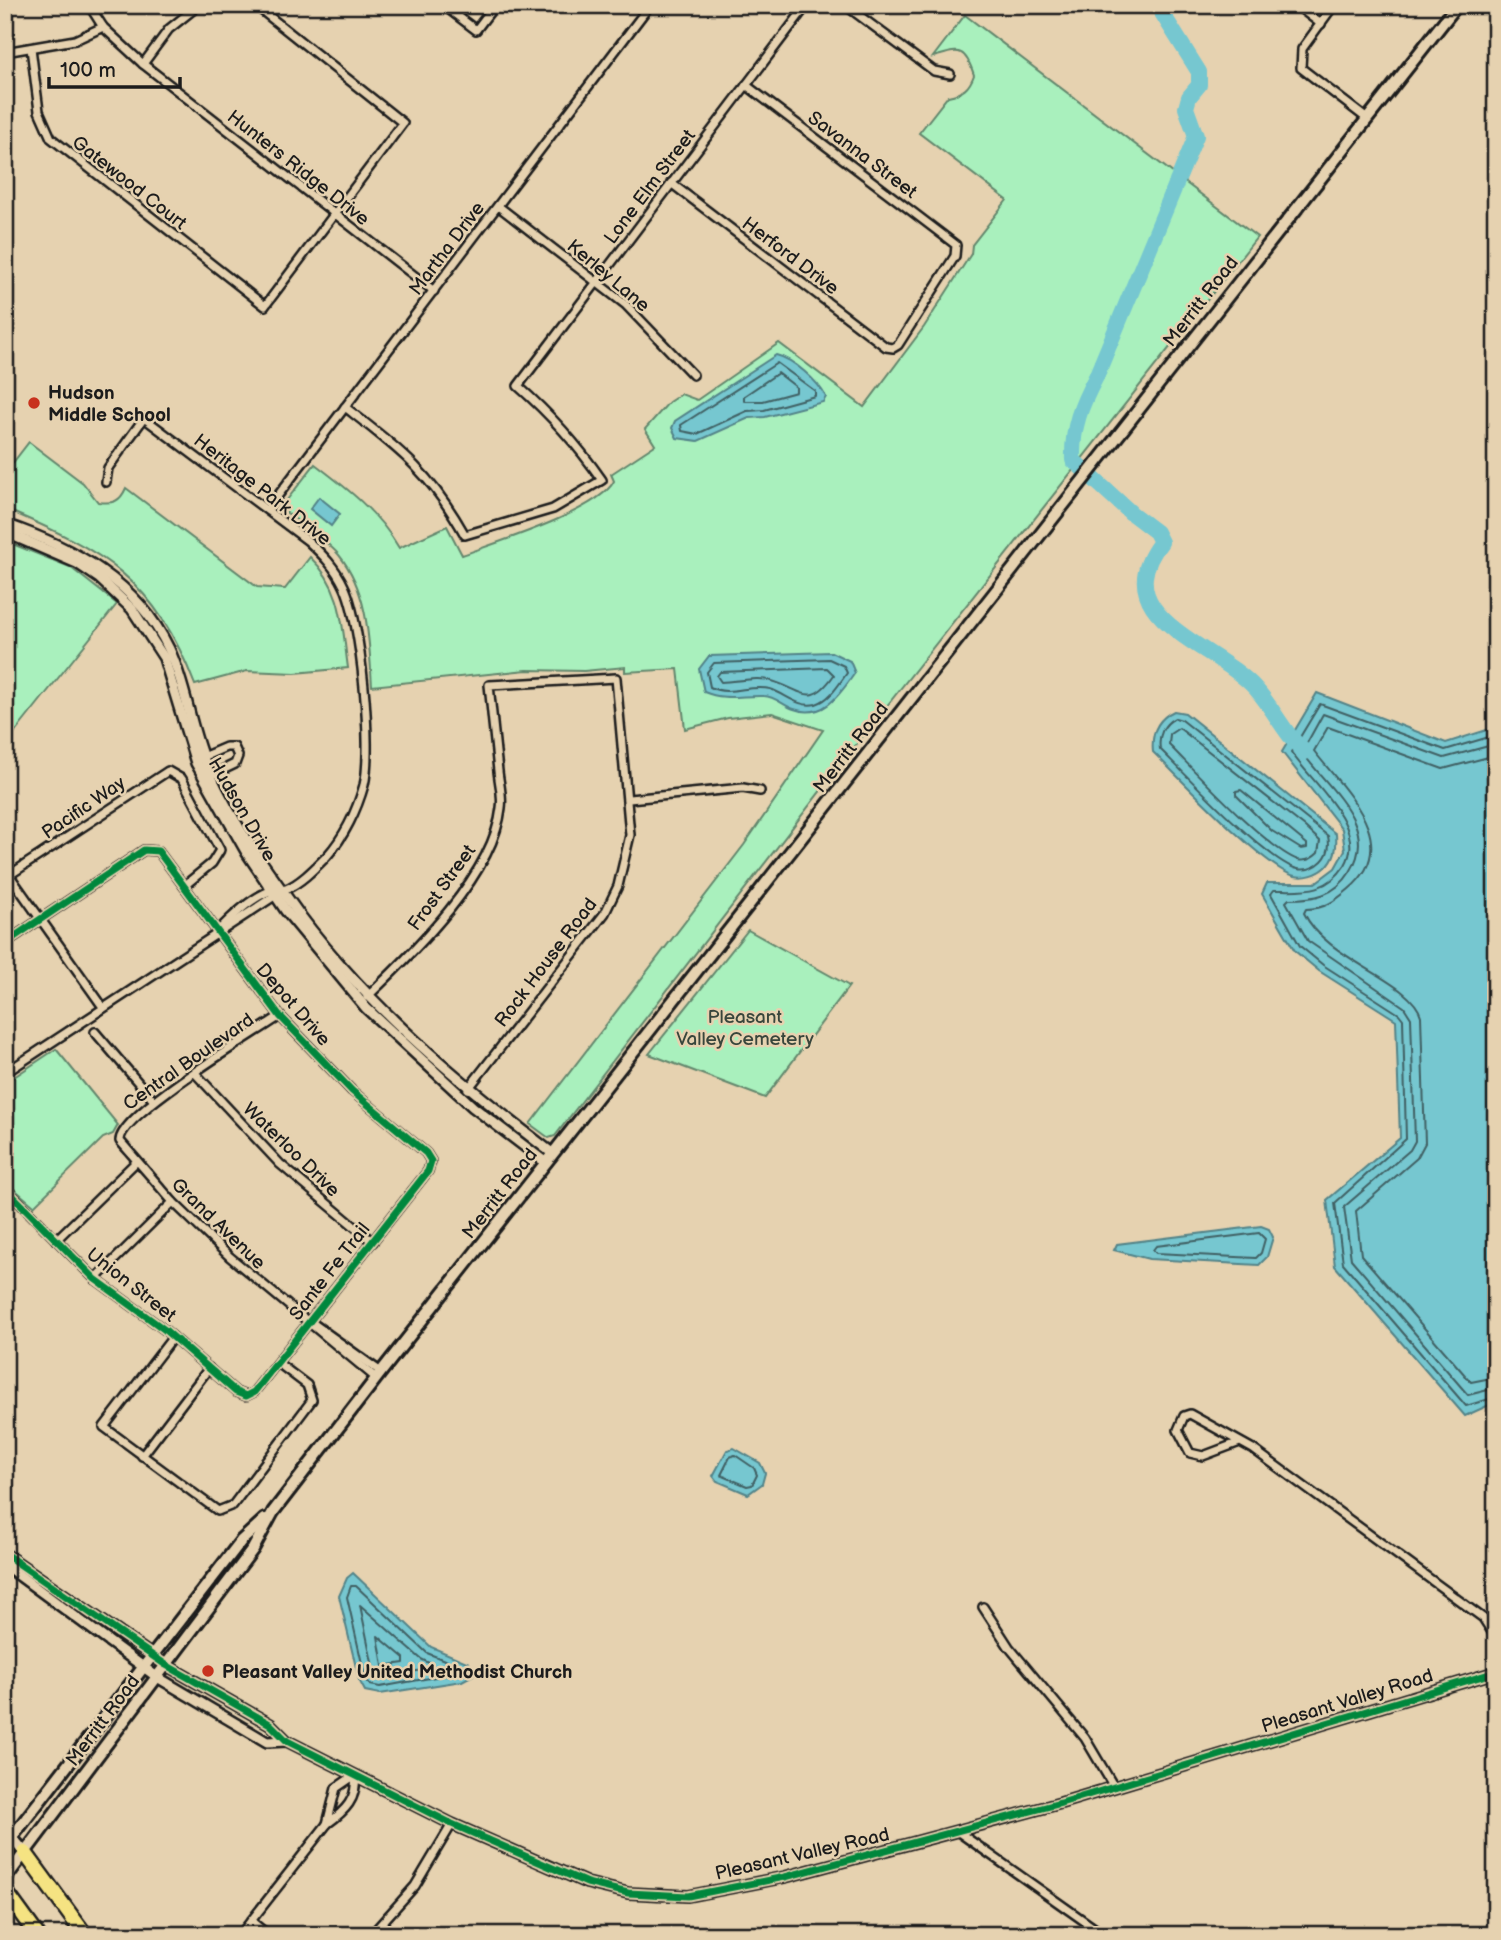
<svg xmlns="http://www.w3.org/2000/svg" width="1501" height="1940" font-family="'Balsamiq Sans',sans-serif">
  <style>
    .green { fill: #a9f0bd; stroke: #62866c; stroke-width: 2 }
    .water { fill: #76c7d0; stroke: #528388; stroke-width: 2 }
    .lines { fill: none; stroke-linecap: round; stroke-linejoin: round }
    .shore { stroke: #406064; stroke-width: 2 }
    .river { stroke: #76c7d0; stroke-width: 16 }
    .minor-casing { stroke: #1c1c1c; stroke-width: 12 }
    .tertiary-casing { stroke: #1c1c1c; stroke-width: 14 }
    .secondary-casing { stroke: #1c1c1c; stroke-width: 16 }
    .motorway-casing { stroke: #1c1c1c; stroke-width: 19 }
    .minor { stroke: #e6d2b0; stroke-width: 7 }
    .tertiary { stroke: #e6d2b0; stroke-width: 9 }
    .secondary { stroke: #e6d2b0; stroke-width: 10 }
    .motorway { stroke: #f5e382; stroke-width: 14 }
    .cycleway-casing { stroke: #e6d2b0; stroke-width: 11 }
    .cycleway { stroke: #00873e; stroke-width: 7 }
    .poi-dot { fill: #c8321e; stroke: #e6d2b0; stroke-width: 2.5 }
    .labels { text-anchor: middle; stroke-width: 5; stroke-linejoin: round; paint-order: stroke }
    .street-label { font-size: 19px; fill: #1c1c1c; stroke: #e6d2b0 }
    .poi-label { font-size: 19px; font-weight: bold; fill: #1c1c1c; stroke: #e6d2b0; text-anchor: start }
    .park-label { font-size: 19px; fill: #38463c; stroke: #e6d2b0 }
  </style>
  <rect width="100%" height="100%" fill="#e6d2b0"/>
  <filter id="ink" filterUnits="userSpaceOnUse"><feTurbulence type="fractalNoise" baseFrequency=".0143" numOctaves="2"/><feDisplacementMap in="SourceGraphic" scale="14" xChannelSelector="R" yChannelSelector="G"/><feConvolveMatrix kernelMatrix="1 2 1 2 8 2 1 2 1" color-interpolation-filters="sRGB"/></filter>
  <g filter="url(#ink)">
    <g class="green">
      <path d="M965 15 1257 237 852 750 555 1136 549 1138 530 1124 744 845 823 730 772 713 728 718 685 729 678 669 625 672V667L584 671 527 670 372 686C369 642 369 592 339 555 324 538 301 524 283 510V505L315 464C348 489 378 512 399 548L447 526 462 555C495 543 599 511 614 481L611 474 655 445 645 429 669 402 681 394 697 400 779 343 864 407 924 327 971 254 972 245 1007 200 919 133 948 96C963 93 969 89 974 75 964 44 957 51 933 57Z"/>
      <path d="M29 442 83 483 98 502C113 504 120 502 126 488L257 587 285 589 310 557C343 588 342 626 348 668L295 673 247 671 195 685C155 580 105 551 5 509V473Z"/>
      <polygon points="5,541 70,567 117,604 5,745"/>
      <polygon points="748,930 849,986 765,1098 649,1054"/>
      <polygon points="56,1049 118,1125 113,1134 103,1138 34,1206 5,1181 5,1083"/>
    </g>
    <g class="water">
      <path d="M776 355C793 359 818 381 826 397L823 402 765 417 749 418 698 441 677 438 672 428 675 421Z"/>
      <polygon points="319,497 340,514 331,526 310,509"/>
      <path d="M831 652 850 661 855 673C840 694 824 720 794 709 784 706 775 696 764 696 742 695 725 701 704 692L699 669 709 656Z"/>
      <polygon points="1317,693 1446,743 1496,727 1496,1402 1465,1416 1335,1266 1327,1200 1400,1138 1396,1020 1319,971 1295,951 1262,894 1267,883 1315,883 1335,868 1345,850 1342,829 1282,752"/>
      <path d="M1174 711 1185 713 1336 834C1337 847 1336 858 1325 868 1317 875 1305 878 1295 876 1264 868 1180 778 1153 752 1151 733 1157 719 1174 711Z"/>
      <polygon points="1261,1226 1269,1229 1273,1237 1267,1257 1259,1265 1149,1259 1114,1250 1117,1244"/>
      <polygon points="734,1448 760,1463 765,1473 762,1484 748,1494 717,1481 713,1476 727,1450"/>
      <polygon points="353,1573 431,1647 469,1663 473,1675 462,1681 380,1694 365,1691 359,1680 339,1596 347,1578"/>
    </g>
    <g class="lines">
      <g class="shore">
        <polygon points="777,363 815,391 815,396 764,410 747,411 697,434 682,431 681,425"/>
        <polygon points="778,373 796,387 796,392 763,401 744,401 744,396"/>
        <path d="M829 659 844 666 847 673C839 684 830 700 816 704 798 708 786 694 770 689 750 684 729 697 710 687L707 672 714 663Z"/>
        <path d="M827 668 834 675C810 709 803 690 772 681 758 676 736 682 721 682L717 676 720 672Z"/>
        <path d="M1175 718 1182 720 1328 836C1330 845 1329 854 1322 861 1316 867 1307 871 1298 869 1269 863 1185 774 1160 749 1158 736 1163 724 1175 718Z"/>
        <path d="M1179 728 1305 827 1320 841 1318 853C1313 858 1306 862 1298 860 1267 849 1196 772 1169 745L1170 734Z"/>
        <path d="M1496 735 1445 750 1320 704 1291 752C1312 783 1368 827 1345 865 1326 894 1304 890 1274 890L1271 894 1300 946 1323 965 1399 1014 1403 1019 1406 1139 1335 1203 1343 1263 1466 1406 1496 1397"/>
        <path d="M1496 744 1444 758 1323 714 1302 752C1328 789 1380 825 1350 872 1335 896 1314 899 1289 899L1286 902 1308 941 1404 1007 1411 1018 1415 1141 1410 1150 1344 1207 1351 1259 1468 1395 1496 1388"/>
        <path d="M1496 755 1443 769 1328 727 1314 751C1344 790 1404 843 1349 889 1335 901 1325 909 1306 909L1304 913C1326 960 1411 980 1421 1016L1425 1143 1417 1158 1356 1211 1361 1255 1471 1382 1496 1377"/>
        <polygon points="1241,790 1307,844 1307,848 1301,849 1272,831 1236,795 1236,791"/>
        <polygon points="1259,1233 1265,1239 1261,1253 1256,1258 1156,1253 1153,1250 1156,1246"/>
        <polygon points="735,1455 754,1468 757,1475 752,1485 747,1486 721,1475 730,1457"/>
        <polygon points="351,1586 356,1586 427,1653 462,1667 463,1672 380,1687 370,1685 365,1677 347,1597"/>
        <polygon points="360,1605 421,1659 431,1664 431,1669 375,1677"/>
        <polygon points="378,1636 404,1658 404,1663 383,1666"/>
      </g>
      <path class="river" d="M1157 5 1199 72V85L1189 97 1186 108 1196 136 1096 377C1081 405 1072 427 1073 460L1131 513 1156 532 1161 542C1103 617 1216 644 1256 689 1274 709 1284 734 1305 752"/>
      <defs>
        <g id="minor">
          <polyline points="89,5 103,27 143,64 434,291"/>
          <polyline points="443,5 476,30 495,5"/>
          <polyline points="845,5 934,71 950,74"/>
          <polyline points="1296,5 1321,24"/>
          <polyline points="1334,5 1302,49 1301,68 1366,118"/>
          <polyline points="31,48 39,111 51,138 265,306 403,123 255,5"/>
          <polyline points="5,52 75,40 103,27"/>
          <polyline points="143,64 169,29 199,5"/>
          <polyline points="671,183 886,347 893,348 898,345 955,256 956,245 746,85"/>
          <polyline points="498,206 626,305 693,375"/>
          <path d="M345 407C401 451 429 471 465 535L553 509 602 480C577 444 551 415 518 386L807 5"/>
          <path d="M106 482 108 468 144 418 308 541C323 555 335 567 344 586 361 620 373 749 364 785 357 810 344 837 327 856 316 867 301 883 286 889 281 890 275 889 270 891 251 898 230 918 216 933"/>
          <polyline points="267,510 650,5"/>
          <polyline points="198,759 226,747 234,747 238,756 235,764 208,777"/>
          <polyline points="629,799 743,788 760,791"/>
          <polyline points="5,869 103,1007"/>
          <polyline points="11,874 168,771 182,779 220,850 212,863 184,886"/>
          <polyline points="5,943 144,850 158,851 280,1016 352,1091 426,1153 431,1161 428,1171 254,1392 246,1396 236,1392 165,1330 95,1279 5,1188"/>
          <path d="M367 997C414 952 494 874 501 808 503 796 499 782 498 771 495 742 492 714 489 685L616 678 630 835 618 886 605 913 468 1089"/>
          <path d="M280 1016C254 1034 118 1115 120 1141L173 1202 230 1257 376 1378"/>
          <polyline points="95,1032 154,1101"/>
          <polyline points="5,1073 279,893"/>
          <polyline points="195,1073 280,1164 373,1242"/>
          <polyline points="56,1240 136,1162"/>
          <polyline points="95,1279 173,1202"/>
          <polyline points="314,1324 381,1372"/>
          <polyline points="173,1337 104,1427 218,1511 233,1505 312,1400 307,1385 278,1363"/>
          <polyline points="1240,1442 1203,1456 1190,1453 1178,1430 1184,1416 1190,1414 1253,1449 1483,1618 1496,1638"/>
          <polyline points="142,1456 209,1368"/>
          <polyline points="983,1607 1009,1647 1085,1738 1114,1787"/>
          <path d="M355 1775C358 1799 345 1811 327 1824L336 1788Z"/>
          <polyline points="957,1831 1104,1935"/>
          <polyline points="251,1921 268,1935"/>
          <polyline points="240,1935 327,1824"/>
          <polyline points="371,1935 415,1886 452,1824"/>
        </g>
        <g id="tertiary">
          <path d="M5 524C72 547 137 581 169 649 185 683 189 720 202 755 221 806 255 853 286 896 358 999 453 1077 552 1153"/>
          <polyline points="5,532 77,563 99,578 132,609 164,658 196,763 247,853 286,911 366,1008 473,1107 545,1162"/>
          <polyline points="5,1554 166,1665 270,1724 287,1741 452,1824 587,1883 628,1893 688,1896 785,1877 1061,1803 1496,1672"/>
          <polyline points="5,1565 157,1677 267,1742 287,1741"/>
        </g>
        <g id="secondary">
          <polyline points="5,1830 25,1853"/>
          <polyline points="5,1846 241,1541 265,1519"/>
          <polyline points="5,1879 253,1549 273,1512 381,1372 1457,5"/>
        </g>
        <g id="motorway">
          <polyline points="25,1853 85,1935"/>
          <polyline points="5,1891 37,1935"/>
        </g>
      </defs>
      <use href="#minor" class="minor-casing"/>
      <use href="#tertiary" class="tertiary-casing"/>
      <use href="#secondary" class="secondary-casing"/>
      <use href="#motorway" class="motorway-casing"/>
      <use href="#minor" class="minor"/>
      <use href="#tertiary" class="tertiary"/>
      <use href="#secondary" class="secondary"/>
      <use href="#motorway" class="motorway"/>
      <defs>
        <g id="cycleway">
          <polyline points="5,943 144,850 158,851 280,1016 352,1091 426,1153 431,1161 428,1171 254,1392 246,1396 236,1392 165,1330 95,1279 5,1188"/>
          <polyline points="5,1554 166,1665 270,1724 287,1741 452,1824 587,1883 628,1893 688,1896 785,1877 1061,1803 1496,1672"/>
        </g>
      </defs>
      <use href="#cycleway" class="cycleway-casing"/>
      <use href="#cycleway" class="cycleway"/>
    </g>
  </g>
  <g class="poi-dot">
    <circle cx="34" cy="403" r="7"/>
    <circle cx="208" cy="1671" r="7"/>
  </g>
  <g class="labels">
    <g class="street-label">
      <text transform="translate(863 154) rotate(37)" y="7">Savanna Street</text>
      <text transform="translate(299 167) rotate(38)" y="7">Hunters Ridge Drive</text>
      <text transform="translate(130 182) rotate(38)" y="7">Gatewood Court</text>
      <text transform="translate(649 186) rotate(-53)" y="7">Lone Elm Street</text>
      <text transform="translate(446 248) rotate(-53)" y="7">Martha Drive</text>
      <text transform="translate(791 255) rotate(37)" y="7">Herford Drive</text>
      <text transform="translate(609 275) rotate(40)" y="7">Kerley Lane</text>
      <text transform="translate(1200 301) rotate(-52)" y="7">Merritt Road</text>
      <text transform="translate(263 489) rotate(38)" y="7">Heritage Park Drive</text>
      <text transform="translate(850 747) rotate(-52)" y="7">Merritt Road</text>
      <text transform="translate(83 807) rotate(-34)" y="7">Pacific Way</text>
      <text transform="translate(243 809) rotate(60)" y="7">Hudson Drive</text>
      <text transform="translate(441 887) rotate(-54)" y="7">Frost Street</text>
      <text transform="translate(545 962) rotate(-53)" y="7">Rock House Road</text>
      <text transform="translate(294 1004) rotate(49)" y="7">Depot Drive</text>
      <text transform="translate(188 1061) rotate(-35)" y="7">Central Boulevard</text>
      <text transform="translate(292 1149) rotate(44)" y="7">Waterloo Drive</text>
      <text transform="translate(499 1193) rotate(-52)" y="7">Merritt Road</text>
      <text transform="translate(219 1223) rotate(44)" y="7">Grand Avenue</text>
      <text transform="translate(329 1271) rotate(-52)" y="7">Sante Fe Trail</text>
      <text transform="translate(132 1284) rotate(38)" y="7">Union Street</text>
      <text transform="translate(1347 1700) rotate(-17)" y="7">Pleasant Valley Road</text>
      <text transform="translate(102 1720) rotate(-53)" y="7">Merritt Road</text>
      <text transform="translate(802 1853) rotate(-13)" y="7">Pleasant Valley Road</text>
    </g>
    <g class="poi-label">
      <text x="48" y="399">Hudson<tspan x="48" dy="22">Middle School</tspan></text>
      <text x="222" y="1678">Pleasant Valley United Methodist Church</text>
    </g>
    <g class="park-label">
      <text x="745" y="1023">Pleasant<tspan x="745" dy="22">Valley Cemetery</tspan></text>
    </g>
  </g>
  <rect width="1501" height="1940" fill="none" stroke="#e6d2b0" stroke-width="28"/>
  <rect x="14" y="14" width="1473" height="1912" fill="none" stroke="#1c1c1c" stroke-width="2.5" filter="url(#ink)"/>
  <path d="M49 77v10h131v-10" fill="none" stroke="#1c1c1c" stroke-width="3.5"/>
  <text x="60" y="77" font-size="21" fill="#1c1c1c" stroke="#e6d2b0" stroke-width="5" paint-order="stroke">100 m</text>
</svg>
